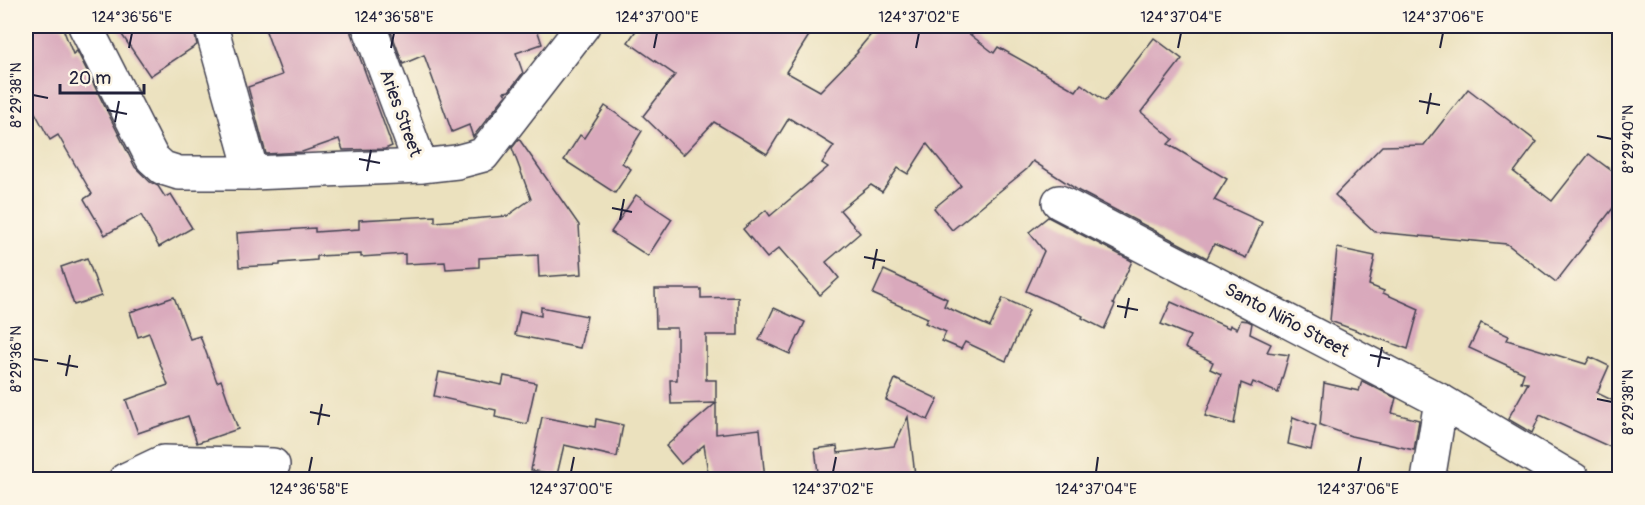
<svg xmlns="http://www.w3.org/2000/svg" width="1645" height="505" font-family="Pangolin,sans-serif">
  <style>
    .building { fill: #d9a9bc }
    .lines { fill: none; stroke-linecap: round; stroke-linejoin: round }
    .minor-casing { stroke: #403f4f; stroke-width: 36 }
    .minor { stroke: #fff; stroke-width: 33 }
    .ticks { fill: none; stroke: #22223b; stroke-width: 2 }
    .labels { text-anchor: middle; stroke-width: 6; stroke-linejoin: round; paint-order: stroke }
    .street-label { font-size: 18px; fill: #22223b; stroke: #fcf5e5 }
    .neatline { fill: none; stroke: #22223b; stroke-width: 2 }
    .ticks-label { font-size: 15px; text-anchor: middle; fill: #22223b }
  </style>
  <rect width="100%" height="100%" fill="#fcf5e5"/>
  <filter id="ink" filterUnits="userSpaceOnUse"><feTurbulence type="fractalNoise" baseFrequency=".0167" numOctaves="2"/><feDisplacementMap in="SourceGraphic" scale="12" xChannelSelector="R" yChannelSelector="G"/><feConvolveMatrix kernelMatrix="1 2 1 2 8 2 1 2 1" color-interpolation-filters="sRGB"/></filter>
  <filter id="wash" filterUnits="userSpaceOnUse"><feTurbulence type="fractalNoise" baseFrequency=".008" numOctaves="4" result="noise"/><feDisplacementMap in="SourceGraphic" scale="24" xChannelSelector="R" yChannelSelector="G"/><feGaussianBlur stdDeviation="1.35" result="paint"/><feColorMatrix in="noise" values="0 0 0 0 0 0 0 0 0 0 0 0 0 0 0 0 0 1.4 0 .05"/><feComposite in="paint" operator="in"/></filter>
  <g filter="url(#wash)">
    <rect width="100%" height="100%" fill="#ebe1be"/>
    <g id="blocks">
      <g class="building">
        <polygon points="26,26 62,26 73,54 77,51 135,167 150,182 158,186 165,197 171,194 192,228 159,247 141,215 105,235 84,199 92,194 58,135 50,140 26,96"/>
        <polygon points="116,26 193,26 197,45 150,76"/>
        <polygon points="264,26 351,26 351,33 392,146 385,149 343,150 339,139 302,152 266,154 248,87 282,75"/>
        <polygon points="389,26 536,26 542,44 516,53 523,73 509,91 504,92 506,95 473,137 469,125 452,132 424,55 403,64"/>
        <polygon points="639,26 815,26 786,72 820,91 858,52 857,51 878,26 959,26 994,53 998,47 1076,91 1081,84 1105,101 1154,38 1182,59 1141,112 1173,139 1168,144 1227,179 1214,200 1262,222 1246,258 1214,244 1207,258 1079,191 1033,161 1027,169 952,230 934,208 961,186 927,144 908,174 898,168 882,192 871,185 840,210 860,233 826,262 839,278 820,295 779,248 767,258 743,229 766,210 770,216 828,167 822,163 834,146 789,118 767,154 714,122 683,155 643,116 675,75 628,42"/>
        <polygon points="1468,89 1537,142 1514,172 1552,201 1589,154 1620,177 1620,199 1556,282 1507,244 1375,232 1335,195 1382,146 1424,145"/>
        <polygon points="605,106 642,131 622,163 631,169 615,193 564,160 580,135 584,138"/>
        <polygon points="519,139 579,225 582,274 539,277 538,255 479,258 479,267 446,269 445,262 405,264 405,254 361,257 361,254 317,256 317,260 280,263 280,265 239,267 237,233 315,228 315,232 359,229 359,220 435,216 435,222 507,216 531,199 512,148"/>
        <polygon points="636,195 672,219 648,256 611,232"/>
        <polygon points="1048,217 1132,261 1113,304 1115,305 1104,329 1082,318 1083,316 1026,291 1044,251 1029,232"/>
        <polygon points="1337,248 1375,256 1369,285 1384,291 1383,293 1419,309 1408,349 1330,321"/>
        <polygon points="87,258 101,296 74,305 61,267"/>
        <polygon points="884,270 947,299 944,306 990,327 1003,298 1029,310 1006,361 965,342 961,349 942,341 946,332 925,323 928,318 873,294"/>
        <polygon points="655,289 701,289 701,298 738,297 738,335 706,335 706,380 716,380 716,434 760,429 765,480 709,480 704,445 681,464 666,446 716,403 671,404 670,380 677,380 677,328 656,328"/>
        <polygon points="174,297 190,339 200,336 217,382 221,380 238,429 197,443 188,416 138,433 126,400 168,385 149,333 138,337 130,312"/>
        <polygon points="1171,302 1229,328 1230,325 1237,329 1241,320 1248,321 1252,323 1250,334 1271,344 1267,352 1289,355 1278,393 1253,382 1251,387 1241,383 1234,424 1205,416 1221,374 1210,369 1213,362 1185,348 1190,336 1161,324"/>
        <polygon points="541,307 587,316 580,348 515,335 520,311 541,316"/>
        <polygon points="774,308 805,322 790,354 759,340"/>
        <polygon points="1481,323 1509,336 1507,340 1586,364 1590,357 1609,366 1597,393 1620,404 1620,422 1610,447 1540,415 1532,433 1508,419 1528,383 1521,382 1524,373 1469,348"/>
        <polygon points="439,372 502,385 504,376 536,383 527,424 495,417 496,410 434,396"/>
        <polygon points="895,379 938,399 928,420 886,400"/>
        <polygon points="1362,381 1396,398 1392,413 1419,420 1414,450 1351,436 1320,425 1324,383 1359,391"/>
        <polygon points="542,417 595,427 596,419 623,425 617,457 564,445 557,475 531,470"/>
        <polygon points="908,417 915,475 878,480 819,480 815,449 837,446 838,453 894,446"/>
        <polygon points="1293,417 1316,426 1311,450 1288,444"/>
      </g>
    </g>
  </g>
  <g filter="url(#ink)">
    <use href="#blocks" fill-opacity="0" stroke="#403f4f" stroke-width="1.5"/>
    <g class="lines">
      <defs>
        <g id="minor">
          <polyline points="85,26 152,158 163,168 179,173 252,173 421,166 457,162 483,155 583,26"/>
          <polyline points="211,26 252,173"/>
          <polyline points="369,26 421,166"/>
          <polyline points="1059,202 1441,401 1574,480"/>
          <polyline points="125,480 163,462 273,465"/>
          <polyline points="1428,480 1441,401"/>
        </g>
      </defs>
      <use href="#minor" class="minor-casing"/>
      <use href="#minor" class="minor"/>
    </g>
  </g>
  <path class="ticks" d="M129 48 132 33M391 48 394 33M654 48 657 33M916 48 919 33M1178 48 1181 33M1440 48 1443 33M33 95 48 98M1419 101 1440 105M107 110 127 114M1427 114 1431 93M115 122 119 101M1597 136 1612 139M359 159 380 163M367 171 371 150M612 208 632 212M620 220 624 199M864 257 885 261M873 269 877 249M1117 306 1138 310M1125 318 1129 298M1370 355 1390 359M33 359 48 361M57 363 78 367M1378 367 1382 347M66 376 70 355M1597 399 1612 402M310 412 330 416M318 425 322 404M309 472 312 457M571 472 574 457M833 472 836 457M1096 472 1098 457M1358 472 1361 457"/>
  <g class="labels">
    <g class="street-label">
      <text transform="translate(401 113) rotate(70)" y="6">Aries Street</text>
      <text transform="translate(1287 320) rotate(28)" y="6">Santo Niño Street</text>
    </g>
  </g>
  <rect width="1645" height="505" fill="none" stroke="#fcf5e5" stroke-width="66"/>
  <path d="M60 84v9h84v-9" fill="none" stroke="#22223b" stroke-width="3"/>
  <text x="69" y="84" font-size="18" fill="#22223b" stroke="#fcf5e5" stroke-width="4.5" paint-order="stroke">20 m</text>
  <rect x="33" y="33" width="1579" height="439" class="neatline"/>
  <g class="ticks-label">
    <text x="132" y="22">124°36'56"E</text>
    <text x="394" y="22">124°36'58"E</text>
    <text x="657" y="22">124°37'00"E</text>
    <text x="919" y="22">124°37'02"E</text>
    <text x="1181" y="22">124°37'04"E</text>
    <text x="1443" y="22">124°37'06"E</text>
    <text transform="translate(16 95) rotate(-90)" y="5">8°29'38"N</text>
    <text transform="translate(1628 139) rotate(-90)" y="5">8°29'40"N</text>
    <text transform="translate(16 359) rotate(-90)" y="5">8°29'36"N</text>
    <text transform="translate(1628 402) rotate(-90)" y="5">8°29'38"N</text>
    <text x="309" y="494">124°36'58"E</text>
    <text x="571" y="494">124°37'00"E</text>
    <text x="833" y="494">124°37'02"E</text>
    <text x="1096" y="494">124°37'04"E</text>
    <text x="1358" y="494">124°37'06"E</text>
  </g>
</svg>
